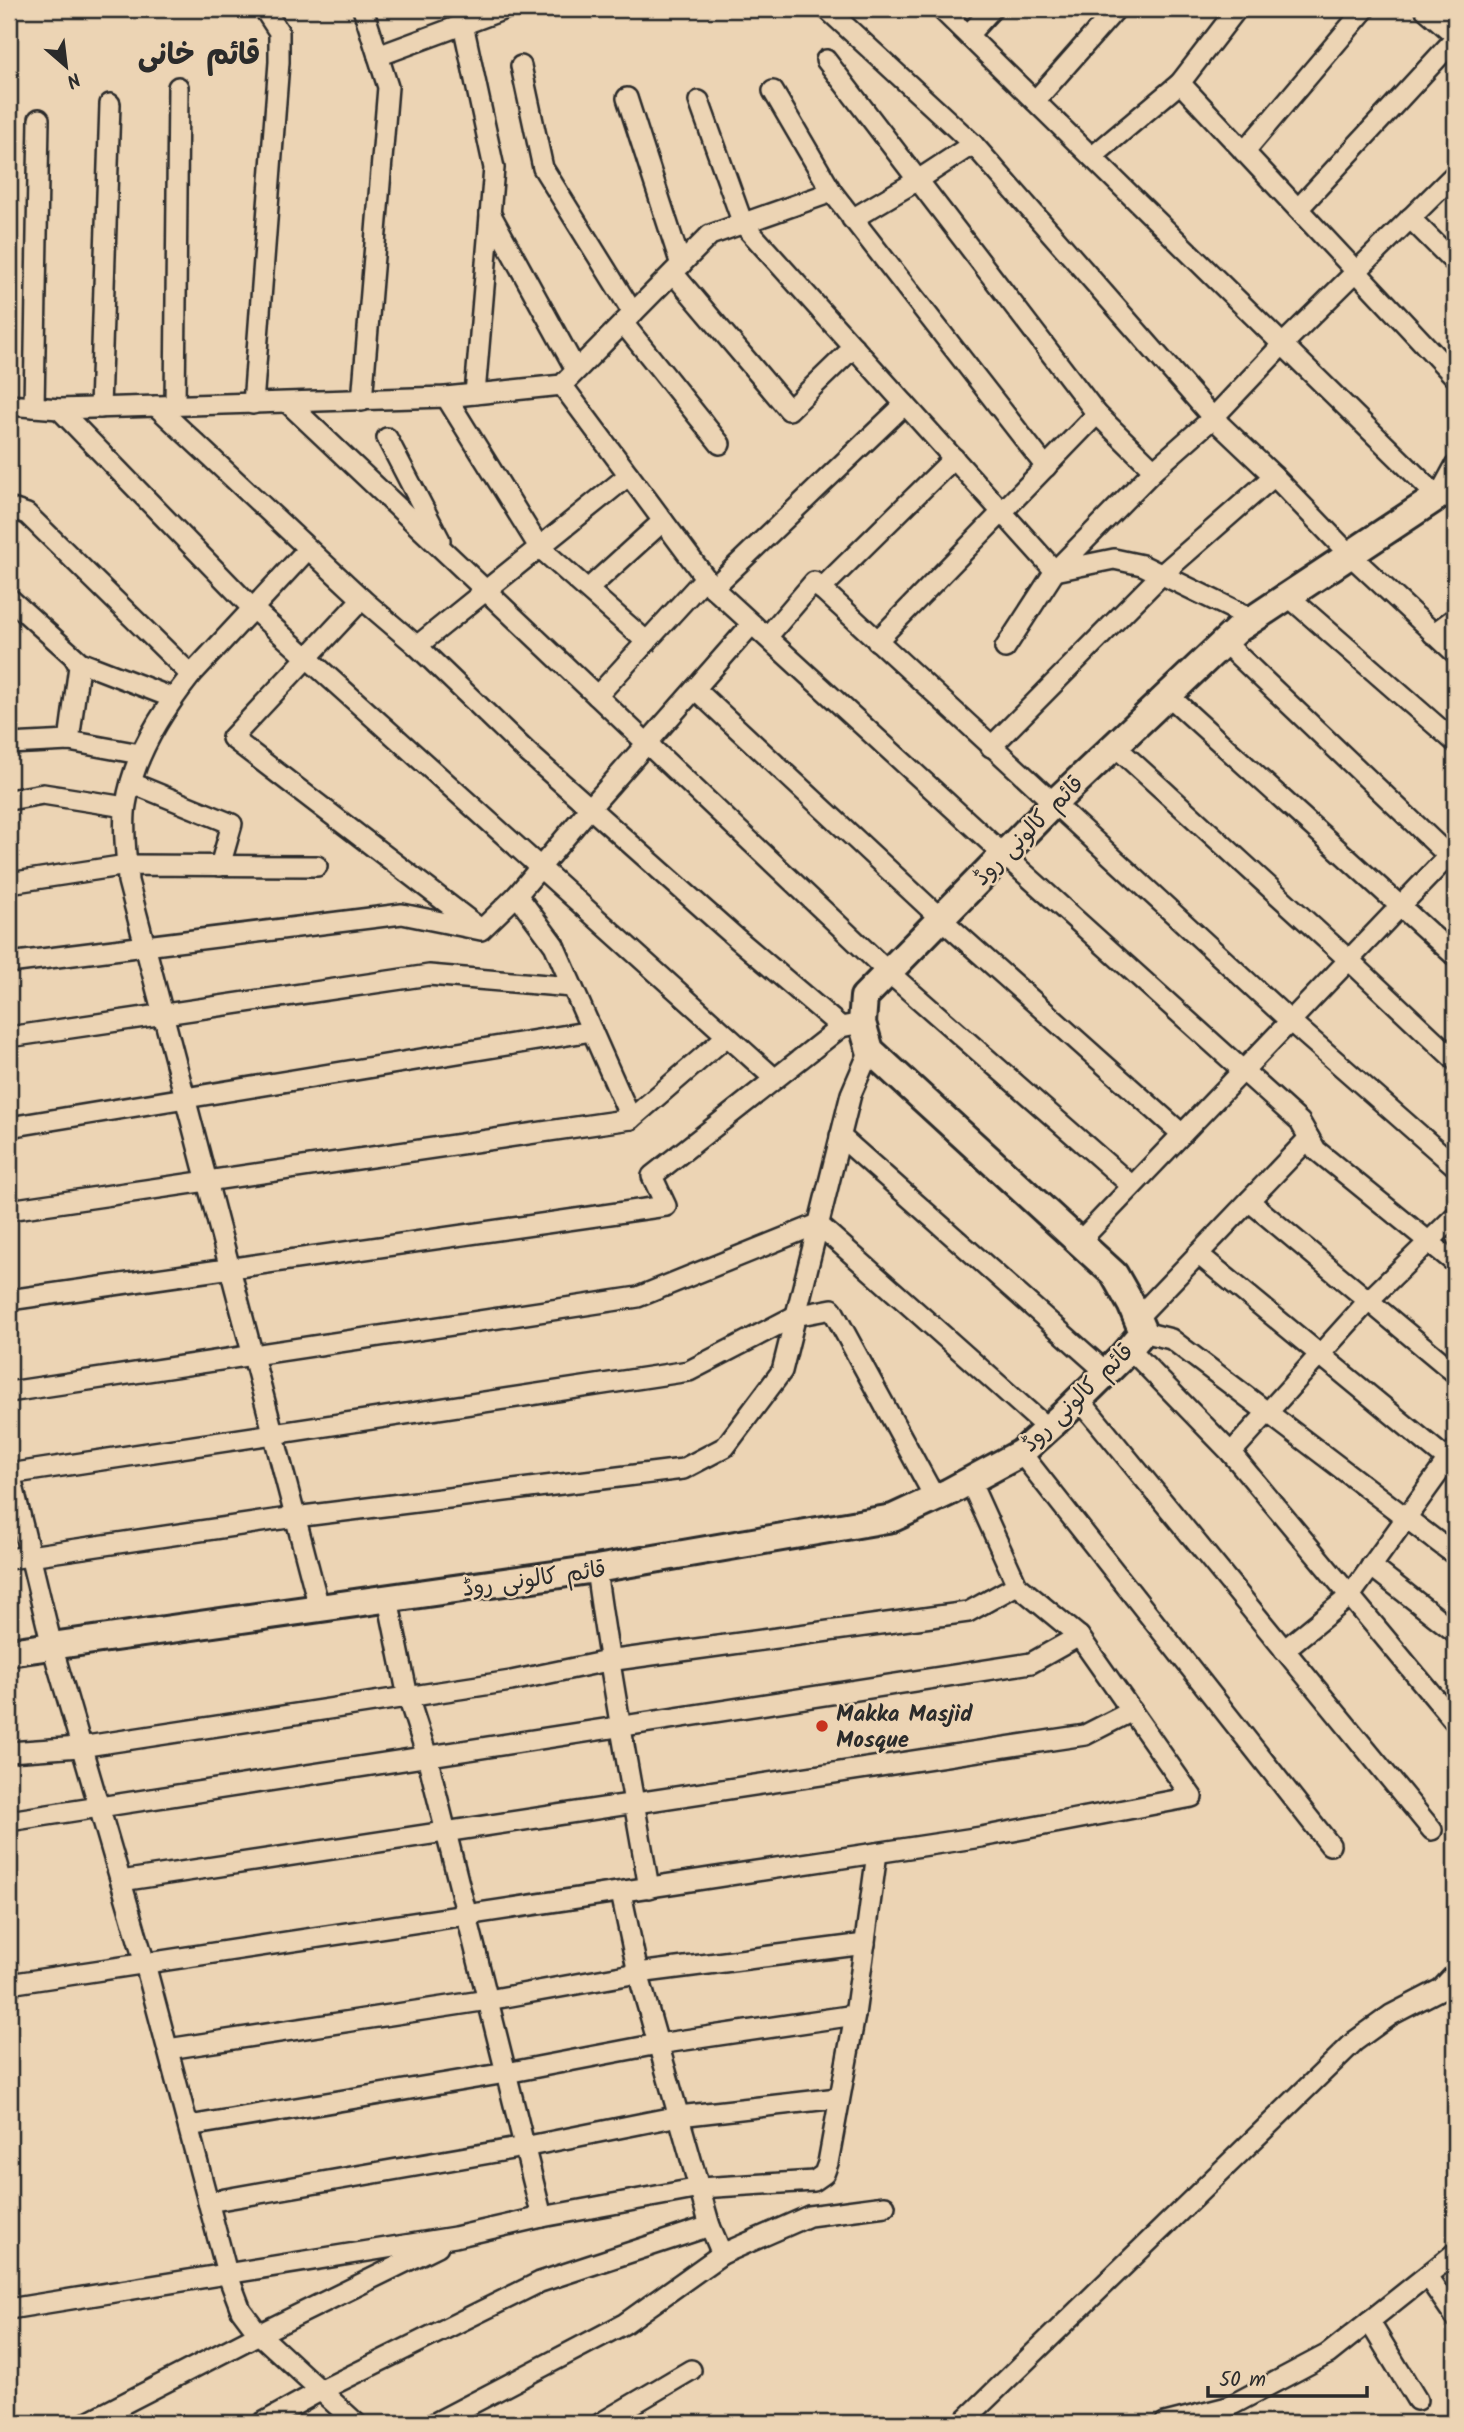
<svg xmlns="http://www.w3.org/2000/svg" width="1464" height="2432" font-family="Kalam,'Playpen Sans Arabic',sans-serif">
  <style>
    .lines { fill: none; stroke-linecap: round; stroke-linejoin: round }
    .street-casing { stroke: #2b2b2b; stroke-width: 24 }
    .secondary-casing { stroke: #2b2b2b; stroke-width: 32 }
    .street { stroke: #ecd4b4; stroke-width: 19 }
    .secondary { stroke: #ecd4b4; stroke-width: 26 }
    .poi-dot { fill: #c8321e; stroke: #ecd4b4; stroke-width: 2.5 }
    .labels { text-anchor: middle; stroke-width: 5; stroke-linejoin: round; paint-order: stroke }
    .street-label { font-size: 23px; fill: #2b2b2b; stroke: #ecd4b4 }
    .poi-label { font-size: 23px; font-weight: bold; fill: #2b2b2b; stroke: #ecd4b4; text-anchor: start }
    .district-label { font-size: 30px; font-weight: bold; fill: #2b2b2b; stroke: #ecd4b4 }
  </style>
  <rect width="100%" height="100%" fill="#ecd4b4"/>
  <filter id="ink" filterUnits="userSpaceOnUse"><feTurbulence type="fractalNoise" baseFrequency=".0143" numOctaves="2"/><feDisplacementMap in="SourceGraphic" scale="14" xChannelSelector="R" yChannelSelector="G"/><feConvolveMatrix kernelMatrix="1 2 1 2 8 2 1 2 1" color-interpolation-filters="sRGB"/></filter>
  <g filter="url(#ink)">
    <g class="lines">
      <defs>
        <g id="street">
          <polyline points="827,9 973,144 1213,418 1274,476 1350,555 1455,653"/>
          <polyline points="941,9 1438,497 1455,466"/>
          <polyline points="1425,9 1455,35"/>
          <polyline points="463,24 494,168 475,394"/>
          <polyline points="968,35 992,9"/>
          <polyline points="378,56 505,9"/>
          <polyline points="826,60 1097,414 1154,470"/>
          <polyline points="521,66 543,168 633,313"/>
          <polyline points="1180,83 1455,377"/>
          <polyline points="773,91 832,192 1046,467"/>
          <polyline points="627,98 681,265"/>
          <polyline points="699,101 743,224 1055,571 1114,559 1142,565 1253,619"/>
          <polyline points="1035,101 1116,9"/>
          <polyline points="1244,152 1365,9"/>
          <polyline points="1092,157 1180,83 1237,9"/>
          <polyline points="1298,209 1455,39"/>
          <polyline points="490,213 576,370"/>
          <polyline points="1410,218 1455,263"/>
          <polyline points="852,219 918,180 973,144"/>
          <polyline points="673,273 789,410 854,347"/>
          <polyline points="623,323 720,444"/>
          <polyline points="562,385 713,588 1003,854 1300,1122 1316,1150 1455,1263"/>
          <polyline points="446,397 539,547 647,642"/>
          <polyline points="362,401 388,87 363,9"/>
          <polyline points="288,403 887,971 1132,1186"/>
          <polyline points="253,404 279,62 279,32 264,9"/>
          <polyline points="9,405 59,409 446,397 562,385 710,235 832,192"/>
          <polyline points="156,406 362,599 417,646 527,752 734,936 841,1027 862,1023"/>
          <polyline points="175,406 178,87"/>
          <polyline points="34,407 39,119"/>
          <polyline points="100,408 110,104"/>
          <polyline points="59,409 252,608 775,1079"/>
          <polyline points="387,438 440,540"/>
          <polyline points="9,508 27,514 191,675"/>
          <path d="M308 549 191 675C161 713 133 757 126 805 122 827 127 858 128 881L319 1607"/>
          <polyline points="713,588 905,404"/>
          <polyline points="588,589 663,521"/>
          <polyline points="821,589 954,458"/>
          <polyline points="1288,596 1455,742"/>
          <polyline points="9,598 80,662 173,698"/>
          <polyline points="362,599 232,738 478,927"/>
          <polyline points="1433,634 1455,618"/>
          <polyline points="767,637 814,582 1290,1021 1455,1166"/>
          <polyline points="877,641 1097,414"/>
          <polyline points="1224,642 1455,862"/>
          <polyline points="417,646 629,475"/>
          <polyline points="1005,648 1055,571 1154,470 1213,418 1283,344 1455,174"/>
          <polyline points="695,689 940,918 1182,1134"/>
          <polyline points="1168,695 1455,956"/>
          <polyline points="597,696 705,578"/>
          <polyline points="69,741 79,666 74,657"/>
          <polyline points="9,744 69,741 140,754"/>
          <polyline points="1115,746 1350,961 1455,1060"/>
          <polyline points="991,747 1161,575 1274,476"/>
          <polyline points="132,783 232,824 220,866"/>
          <polyline points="9,800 43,794 125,807"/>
          <polyline points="9,883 127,865 317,866"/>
          <polyline points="9,963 402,914 481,930 517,895"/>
          <polyline points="9,1037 429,975 572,987"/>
          <polyline points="631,1119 554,945 517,895 590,808 752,624"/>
          <polyline points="9,1127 592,1031"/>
          <polyline points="840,1136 1106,1372"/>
          <polyline points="1249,1201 1455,1373"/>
          <polyline points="9,1210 631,1119 727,1036"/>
          <polyline points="1079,1242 1455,849"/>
          <polyline points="1198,1254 1455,1466"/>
          <polyline points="9,1300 666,1206 652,1176 841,1027"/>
          <polyline points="1137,1318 1309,1138"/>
          <polyline points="1143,1332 1171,1339 1455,1555"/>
          <polyline points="1129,1348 1231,1453 1455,1722"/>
          <polyline points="9,1392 638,1297 818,1224 1047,1428"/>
          <polyline points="1079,1399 1432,1830"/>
          <polyline points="1021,1453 1330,1845"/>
          <polyline points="1231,1453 1370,1299 1455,1216"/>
          <polyline points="9,1469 52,1646 145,1964 227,2273 241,2310 259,2334 356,2423"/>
          <polyline points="9,1474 689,1371 795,1316 832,1309 935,1498"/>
          <polyline points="9,1559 295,1517 683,1469 725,1447 782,1371 851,1094 870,1050"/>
          <polyline points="1371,1566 1455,1632"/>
          <path d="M596 1569C610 1676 631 1782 649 1888"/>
          <polyline points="388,1599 408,1697 427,1756 542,2217"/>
          <polyline points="1284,1650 1350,1596 1455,1450"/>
          <polyline points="9,1752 80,1747 511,1681 608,1661 968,1612 1017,1585"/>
          <polyline points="9,1821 1031,1663 1079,1636"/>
          <polyline points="121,1881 1085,1735 1132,1711"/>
          <polyline points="621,1893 638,1973 710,2226 722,2254"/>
          <polyline points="9,1984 981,1837 1192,1797 1079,1636 1017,1585 970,1481"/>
          <polyline points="168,2049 488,2000 638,1973 865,1944"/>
          <polyline points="189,2126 506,2073 658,2044 855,2015"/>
          <polyline points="208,2202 524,2147 679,2116 838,2098"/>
          <polyline points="1427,2276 1455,2317"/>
          <polyline points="9,2309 455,2237 542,2217 700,2188 814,2181 824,2174 828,2163 855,2015 877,1853"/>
          <polyline points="1369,2321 1417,2400"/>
          <polyline points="86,2423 259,2334 438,2246"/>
          <polyline points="262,2423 320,2391 540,2282 710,2226"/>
          <polyline points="435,2423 624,2324 722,2254 809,2216 885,2206"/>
          <polyline points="601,2423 691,2370"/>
          <polyline points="962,2423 1355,2041 1391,2015 1441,1989 1455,1974"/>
          <polyline points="1165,2423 1228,2407 1328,2354 1455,2253"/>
        </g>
        <polyline id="secondary" points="9,1652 596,1569 893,1518 949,1492 1021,1453 1065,1413 1119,1360 1143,1332 1131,1304 1114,1274 870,1050 862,1023 864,997 1053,804 1238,629 1455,485"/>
      </defs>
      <use href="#street" class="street-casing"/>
      <use href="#secondary" class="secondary-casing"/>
      <use href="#street" class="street"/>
      <use href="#secondary" class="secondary"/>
    </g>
  </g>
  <circle class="poi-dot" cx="822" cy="1726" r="7"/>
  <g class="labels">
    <g class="street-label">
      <text transform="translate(1028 830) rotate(-45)" y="8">قائم کالونی روڈ</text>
      <text transform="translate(1077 1397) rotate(-44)" y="8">قائم کالونی روڈ</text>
      <text transform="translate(534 1578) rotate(-8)" y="8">قائم کالونی روڈ</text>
    </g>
    <g class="poi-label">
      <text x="836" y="1721">Makka Masjid<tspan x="836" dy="26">Mosque</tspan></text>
    </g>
    <g class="district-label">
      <text x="199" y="64">قائم خانى</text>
    </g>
  </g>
  <rect width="1464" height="2432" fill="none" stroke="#ecd4b4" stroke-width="35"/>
  <rect x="18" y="18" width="1429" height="2397" fill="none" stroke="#2b2b2b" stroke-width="2.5" filter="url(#ink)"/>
  <g transform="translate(66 66) rotate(152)" stroke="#ecd4b4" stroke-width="5" paint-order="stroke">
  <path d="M0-5L12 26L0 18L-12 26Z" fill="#2b2b2b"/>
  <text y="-10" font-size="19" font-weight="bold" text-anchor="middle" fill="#2b2b2b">N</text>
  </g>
  <path d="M1208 2386v10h159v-10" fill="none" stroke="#2b2b2b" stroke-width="3.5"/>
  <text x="1219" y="2386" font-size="21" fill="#2b2b2b" stroke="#ecd4b4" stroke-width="5" paint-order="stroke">50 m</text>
</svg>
